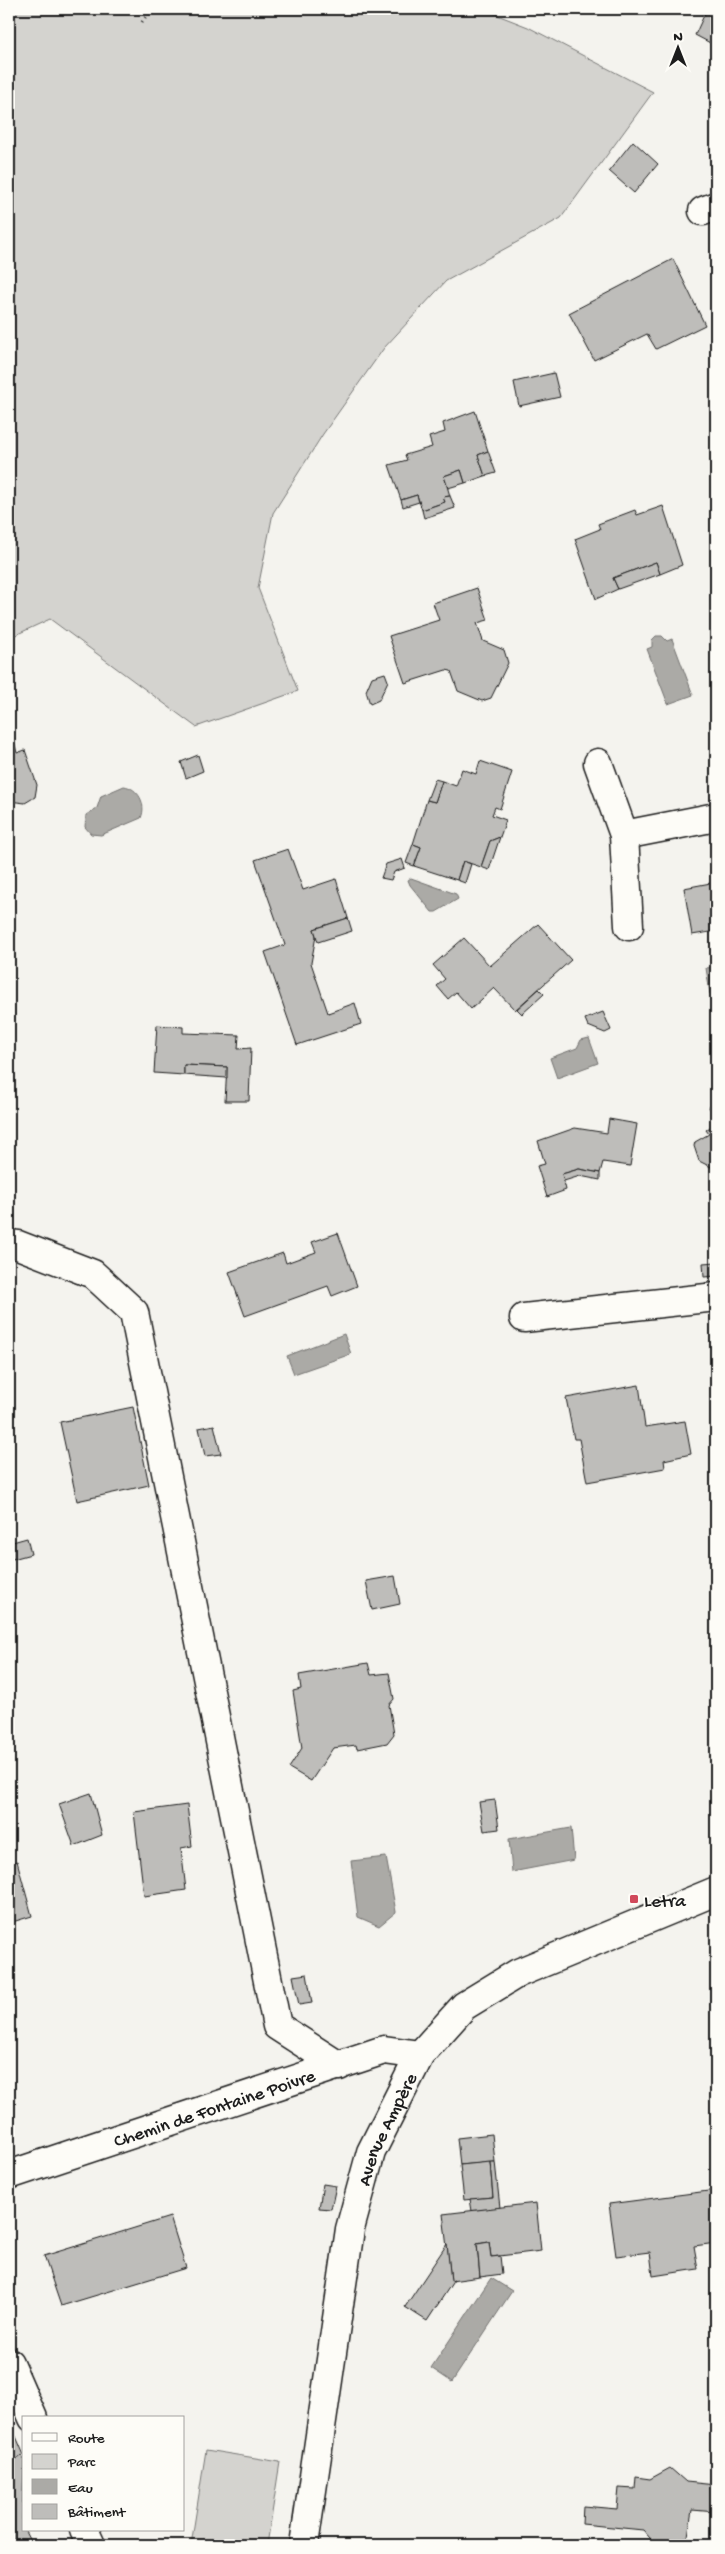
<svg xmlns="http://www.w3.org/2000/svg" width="725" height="2554" font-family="'Gochi Hand',sans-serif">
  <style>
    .green { fill: #d4d3cf; stroke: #787876 }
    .water { fill: #abaaa6; stroke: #72716f }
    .building { fill: #bebdba; stroke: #1c1c1c }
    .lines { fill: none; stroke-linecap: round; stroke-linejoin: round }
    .minor-casing { stroke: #1c1c1c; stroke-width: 31 }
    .secondary-casing { stroke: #1c1c1c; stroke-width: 31 }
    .path { stroke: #1c1c1c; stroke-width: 3; stroke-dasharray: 1 4; stroke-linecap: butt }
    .minor { stroke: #fdfcf7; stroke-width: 28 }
    .secondary { stroke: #fdfcf7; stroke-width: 28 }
    .poi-dot { fill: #d1495b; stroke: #fdfcf7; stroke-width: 2 }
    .labels { text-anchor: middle; stroke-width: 4; stroke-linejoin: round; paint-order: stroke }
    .poi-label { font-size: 19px; fill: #1c1c1c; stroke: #fdfcf7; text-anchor: start }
    .street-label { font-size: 19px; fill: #1c1c1c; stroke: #fdfcf7 }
  </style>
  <rect width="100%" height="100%" fill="#f4f3ee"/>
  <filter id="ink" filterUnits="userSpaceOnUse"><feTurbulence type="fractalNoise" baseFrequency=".02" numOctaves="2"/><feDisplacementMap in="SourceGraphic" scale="10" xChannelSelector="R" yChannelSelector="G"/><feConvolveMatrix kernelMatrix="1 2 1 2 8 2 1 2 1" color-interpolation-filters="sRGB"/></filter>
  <g filter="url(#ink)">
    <g class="green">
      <polygon points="9,9 482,9 528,27 653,92 561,218 446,281 384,348 323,434 273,513 258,588 298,691 196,727 50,619 9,638"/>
      <polygon points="206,2450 280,2462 267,2545 191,2545"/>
    </g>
    <g class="water">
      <polygon points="656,636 662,636 667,641 672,639 693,695 668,704 647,649 652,647 652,640"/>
      <path d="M124 786C138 788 147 804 141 818L101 835 91 834 85 827 86 815 97 808 101 796Z"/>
      <polygon points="411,878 456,894 458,899 436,912 432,912 410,885 408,880"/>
      <polygon points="716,967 716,993 710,994 706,968"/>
      <polygon points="589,1038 598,1063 557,1078 550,1058 577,1048 581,1040"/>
      <polygon points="344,1334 351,1354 294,1374 287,1356"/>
      <polygon points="571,1828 574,1860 512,1872 509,1839"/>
      <polygon points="386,1857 396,1912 379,1926 358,1917 351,1861"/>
      <polygon points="491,2278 512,2291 452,2382 431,2368"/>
    </g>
    <g class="building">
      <polygon points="706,11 716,16 716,46 695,35"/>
      <polygon points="633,141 658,164 634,193 609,171"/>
      <polygon points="673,259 705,325 656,349 647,334 594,360 569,313"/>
      <polygon points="554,373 560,397 519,406 514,382"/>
      <polygon points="475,411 488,451 478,455 485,476 465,483 461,470 444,476 450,496 443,497 445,502 422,510 417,495 401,500 389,465 407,460 405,455 432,447 429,437 445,432 443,423"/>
      <polygon points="488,451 496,473 485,476 478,455"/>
      <polygon points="461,470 465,483 448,488 444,476"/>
      <polygon points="417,495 419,502 403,507 401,500"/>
      <polygon points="450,496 455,508 424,518 422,510 445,502 443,497"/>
      <polygon points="663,506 682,565 660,574 656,562 613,578 618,589 596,599 575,539 600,529 598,524 635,510 637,515"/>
      <polygon points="656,562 660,574 618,589 613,578"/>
      <polygon points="477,588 488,620 477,623 483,641 504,650 508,663 491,698 482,701 458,691 451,671 446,670 405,683 389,636 439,620 433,603"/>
      <polygon points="385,673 388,681 379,700 370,704 366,691 372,677"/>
      <polygon points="14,741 17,753 25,750 37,785 35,797 25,803 9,801 9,742"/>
      <polygon points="198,755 203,771 186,778 181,762"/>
      <polygon points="480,761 512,772 500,809 495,807 492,815 506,820 500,837 490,841 481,867 463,861 457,880 414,866 421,847 413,844 427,800 435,802 442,781 456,786 462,769 476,774"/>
      <polygon points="435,779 442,781 435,802 427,800"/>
      <polygon points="500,837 489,870 481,867 490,841"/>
      <polygon points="413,844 421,847 414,866 406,863"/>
      <polygon points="288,849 303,890 336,879 348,918 314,929 316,936 311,963 328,1013 355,1003 361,1024 297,1045 265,952 285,945 255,860"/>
      <polygon points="402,859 405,868 394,872 391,880 381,878 386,864"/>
      <polygon points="463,861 471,864 465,883 457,880"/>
      <polygon points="716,882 716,931 692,935 684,888"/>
      <polygon points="348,918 352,931 318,942 314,929"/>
      <polygon points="538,924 571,960 515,1010 494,988 471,1009 456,992 448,999 437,986 445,979 433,965 464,938 490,966"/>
      <polygon points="539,989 544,994 522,1014 517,1009"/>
      <polygon points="603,1012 611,1030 605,1033 588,1026 585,1019"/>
      <polygon points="157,1025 183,1027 183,1033 239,1035 238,1049 251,1048 249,1101 225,1101 227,1067 184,1065 184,1075 154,1073"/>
      <polygon points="184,1065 227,1067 227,1078 184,1075"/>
      <polygon points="716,1103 716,1119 709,1107"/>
      <polygon points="609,1119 637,1124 630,1166 603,1162 600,1173 579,1169 562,1174 566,1190 547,1197 537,1166 545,1164 538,1141 575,1128 607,1133"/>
      <polygon points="716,1123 716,1167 713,1168 699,1161 694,1146 695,1142 709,1134 706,1130"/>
      <polygon points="579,1169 600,1173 600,1180 580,1176 564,1181 562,1174"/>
      <polygon points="338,1233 357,1286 332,1296 328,1286 245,1316 229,1272 283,1253 286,1263 316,1252 312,1242"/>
      <polygon points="716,1262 716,1276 704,1277 703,1263"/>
      <polygon points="639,1385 645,1427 685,1421 691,1454 664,1460 665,1468 587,1482 579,1439 574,1439 566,1398"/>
      <polygon points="133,1407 149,1485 77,1501 60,1422"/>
      <polygon points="214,1425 221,1454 205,1456 199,1428"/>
      <polygon points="27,1538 31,1554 9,1560 9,1543"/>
      <polygon points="395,1576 400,1604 372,1610 366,1581"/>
      <polygon points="368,1663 371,1675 389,1673 394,1699 389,1705 394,1734 387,1743 357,1749 356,1745 333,1748 311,1781 289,1768 302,1748 293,1691 301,1689 299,1675"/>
      <polygon points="91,1793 102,1835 74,1846 59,1804"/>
      <polygon points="495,1800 499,1829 484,1831 479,1802"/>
      <polygon points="187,1805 192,1846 181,1848 186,1890 144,1896 134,1812"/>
      <polygon points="17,1861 32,1916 9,1923 9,1864"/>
      <polygon points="307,1974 312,2003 299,2005 293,1976"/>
      <polygon points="492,2134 495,2162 460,2165 457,2138"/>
      <polygon points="490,2162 493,2197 464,2200 460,2165"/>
      <polygon points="490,2162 495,2162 500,2208 472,2211 470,2199 493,2197"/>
      <polygon points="323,2184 336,2186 331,2209 319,2208"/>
      <polygon points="716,2190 716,2243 694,2246 698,2269 653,2276 650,2252 616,2256 609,2204"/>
      <polygon points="536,2203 541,2251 491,2257 489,2242 477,2244 480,2277 451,2281 443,2214"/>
      <polygon points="170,2217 186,2268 61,2306 44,2256"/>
      <polygon points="489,2242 491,2257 500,2256 502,2274 480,2277 477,2244"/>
      <polygon points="447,2244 451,2281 454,2280 427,2321 405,2307"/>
      <polygon points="11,2425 24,2455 9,2462 9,2426"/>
      <polygon points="22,2456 24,2460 22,2526 32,2545 9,2545 9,2462"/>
      <polygon points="670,2468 686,2482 716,2485 716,2512 692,2510 688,2536 668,2545 656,2545 643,2530 582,2524 583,2506 617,2509 619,2488 635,2489 636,2477 650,2479"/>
    </g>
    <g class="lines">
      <defs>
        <g id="minor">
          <polyline points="703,211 716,206"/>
          <polyline points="598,763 624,835 629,926"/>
          <polyline points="624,835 716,817"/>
          <polyline points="9,1244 18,1245 93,1274 134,1312 277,2026 339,2066"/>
          <polyline points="524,1318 716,1297"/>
          <path id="s1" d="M9 2175 384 2050 420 2055"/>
          <polyline points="9,2363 33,2418"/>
          <polyline points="84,2530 91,2545"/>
        </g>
        <g id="secondary">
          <path id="s2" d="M304 2545 350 2229 371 2152 420 2055 464 2006 518 1973 716 1891"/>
        </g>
      </defs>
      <use href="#minor" class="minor-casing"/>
      <use href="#secondary" class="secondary-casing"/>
      <polyline class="path" points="142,22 151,9"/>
      <use href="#minor" class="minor"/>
      <use href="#secondary" class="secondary"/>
    </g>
  </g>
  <rect class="poi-dot" x="629" y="1894" width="10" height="10" rx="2.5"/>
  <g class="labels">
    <g class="poi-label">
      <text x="644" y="1906">Letra</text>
    </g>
    <g class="street-label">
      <text dy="7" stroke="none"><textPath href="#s1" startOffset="216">Chemin de Fontaine Poivre</textPath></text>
      <text dy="7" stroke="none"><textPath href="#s2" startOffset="426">Avenue Ampère</textPath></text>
    </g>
  </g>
  <rect width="725" height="2554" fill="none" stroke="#fdfcf7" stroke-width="30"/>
  <rect x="15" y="15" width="695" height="2524" fill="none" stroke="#1c1c1c" stroke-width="2" filter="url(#ink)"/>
  <rect x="22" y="2416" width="162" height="115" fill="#fdfcf7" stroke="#a3a29f"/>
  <rect x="32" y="2433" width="25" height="8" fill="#fdfcf7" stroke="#a3a29f"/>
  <text x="68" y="2442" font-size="15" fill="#1c1c1c">Route</text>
  <rect x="32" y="2454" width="25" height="15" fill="#d4d3cf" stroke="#a3a29f"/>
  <text x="68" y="2466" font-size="15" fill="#1c1c1c">Parc</text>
  <rect x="32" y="2479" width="25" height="15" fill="#abaaa6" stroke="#a3a29f"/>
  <text x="68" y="2492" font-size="15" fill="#1c1c1c">Eau</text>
  <rect x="32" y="2504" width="25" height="15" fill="#bebdba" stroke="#a3a29f"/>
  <text x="68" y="2516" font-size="15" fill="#1c1c1c">Bâtiment</text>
  <g transform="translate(678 48)" stroke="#fdfcf7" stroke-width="4" paint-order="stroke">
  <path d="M0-4L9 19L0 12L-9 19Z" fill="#1c1c1c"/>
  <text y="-8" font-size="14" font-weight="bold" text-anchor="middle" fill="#1c1c1c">N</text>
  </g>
</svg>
